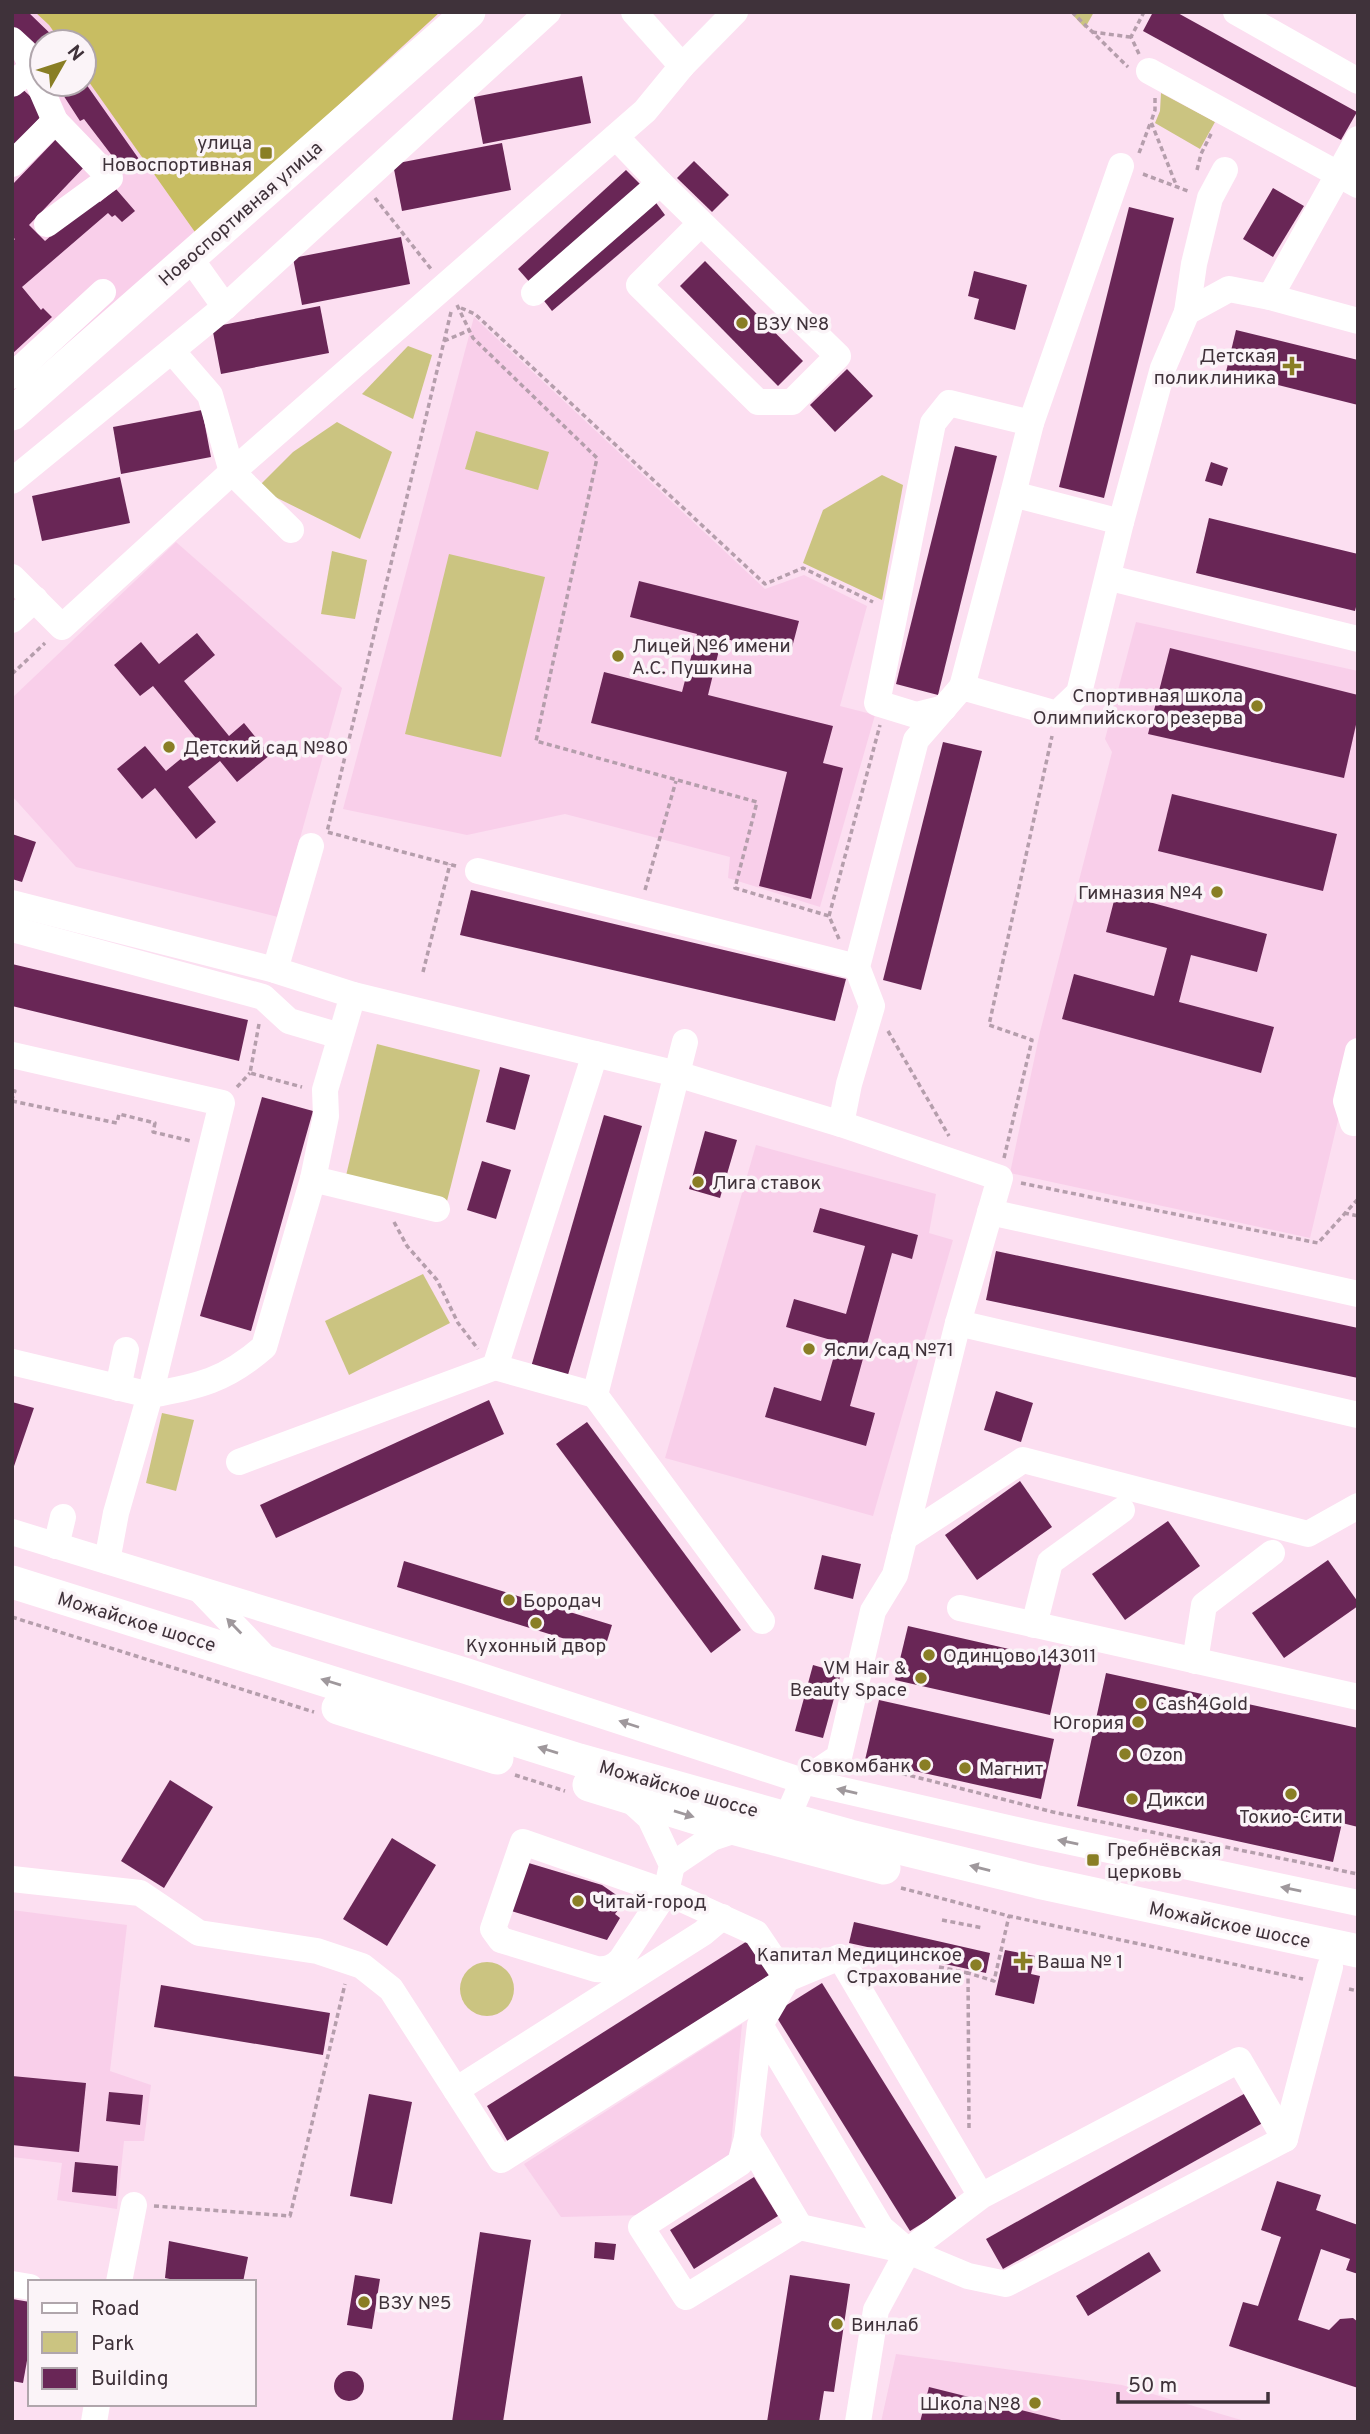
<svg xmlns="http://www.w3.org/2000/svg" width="1370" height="2434" font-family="Overpass,sans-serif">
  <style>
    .built { fill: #f9cfea }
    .green { fill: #cbc481 }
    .forest { fill: #c8bd62 }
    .building { fill: #692656 }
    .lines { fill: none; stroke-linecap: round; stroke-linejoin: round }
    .path { stroke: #b59eac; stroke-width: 3.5; stroke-dasharray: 5 3.5; stroke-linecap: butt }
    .minor { stroke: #fff; stroke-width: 26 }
    .major { stroke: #fff; stroke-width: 33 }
    .oneway { fill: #9f989c }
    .poi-dot { fill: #897e25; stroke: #fbf4f8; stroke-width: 2.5 }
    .labels { text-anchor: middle; stroke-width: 7; stroke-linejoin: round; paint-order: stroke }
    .poi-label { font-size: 19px; fill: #3f323a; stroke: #fbf4f8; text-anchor: start }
    .street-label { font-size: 19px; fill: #3f323a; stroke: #fbf4f8 }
  </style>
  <rect width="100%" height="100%" fill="#fcdff1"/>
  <g class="built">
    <polygon points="12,12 35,12 49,25 61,42 42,42 42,84 84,84 84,75 197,235 12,401"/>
    <polygon points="474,317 765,589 804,575 867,606 840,706 875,715 820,907 728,878 730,857 565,814 467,835 343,809"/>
    <polygon points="176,542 342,688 278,917 76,867 12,796 12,698"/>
    <polygon points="1136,622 1358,671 1358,1036 1310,1238 1010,1173 1040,1032 1112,752 1105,739"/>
    <polygon points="756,1145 936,1194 929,1233 953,1240 873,1516 665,1458"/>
    <polygon points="12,1910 127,1925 110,2071 151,2085 144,2141 124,2141 117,2209 57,2200 62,2163 12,2157"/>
    <polygon points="742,2024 730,2157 646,2215 561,2217 524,2164"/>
    <polygon points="896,2354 1122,2385 1248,2422 881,2422"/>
  </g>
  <g class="green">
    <polygon points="1070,12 1094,12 1085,28"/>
    <polygon points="1161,93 1215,122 1200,149 1155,123 1160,111"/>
    <polygon points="408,346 432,355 413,419 362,394"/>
    <polygon points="337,422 392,452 360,539 257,488 293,452"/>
    <polygon points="476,431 549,452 538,490 465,469"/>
    <polygon points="882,475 903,485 882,600 803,563 823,510"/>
    <polygon points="332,551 367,560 355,619 321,614"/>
    <polygon points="449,554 545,577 501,757 405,734"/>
    <polygon points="377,1044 480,1070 446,1205 345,1180"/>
    <polygon points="423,1274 450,1323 349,1375 325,1321"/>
    <polygon points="162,1413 194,1420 176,1491 146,1483"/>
    <circle cx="487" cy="1989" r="27"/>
  </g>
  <polygon class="forest" points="35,12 440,12 197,235 84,75 84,42 61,42 49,25"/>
  <g class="building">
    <polygon points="12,12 28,12 59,42 42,42 42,63 12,29"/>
    <polygon points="1153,12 1176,12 1357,112 1341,140 1143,31"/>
    <polygon points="582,76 591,123 483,144 474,97"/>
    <polygon points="16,83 46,111 12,148 12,87"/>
    <polygon points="56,84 86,84 141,162 126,174 84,119 80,121"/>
    <polygon points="59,136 87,164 29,225 45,241 96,197 100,202 116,189 135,211 122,222 115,215 112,217 108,213 22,287 41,310 43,308 52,317 12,354 12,242 15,239 12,237 12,185"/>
    <polygon points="502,143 511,190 402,211 393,164"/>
    <polygon points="694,161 729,195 712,212 677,178"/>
    <polygon points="626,170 645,189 533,286 518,269"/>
    <polygon points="1273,188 1304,206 1273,257 1243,239"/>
    <polygon points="654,200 665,215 552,311 541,297"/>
    <polygon points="1129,207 1174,218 1104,498 1059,487"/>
    <polygon points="401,237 410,284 302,305 293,258"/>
    <polygon points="705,261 803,361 778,386 680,286"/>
    <polygon points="974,271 1027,285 1015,330 974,319 979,299 968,296"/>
    <polygon points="320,306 329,353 221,374 212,327"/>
    <polygon points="1236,330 1358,360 1358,405 1226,372"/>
    <polygon points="847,369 873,396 835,432 810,405"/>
    <polygon points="202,410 211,457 121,474 113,427"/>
    <polygon points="955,446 997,456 938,695 896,684"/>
    <polygon points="1211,462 1228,468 1222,486 1205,481"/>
    <polygon points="120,477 130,523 42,541 32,496"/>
    <polygon points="1209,518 1358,554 1358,599 1355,611 1196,573"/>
    <polygon points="639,581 799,621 790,655 722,638 708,695 833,726 823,763 843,768 811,899 759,886 787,772 591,723 604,672 682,692 697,634 630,617"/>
    <polygon points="197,633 215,655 184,681 229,736 244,723 270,755 237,782 220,761 188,787 216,822 196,839 155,788 142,799 117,769 145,746 166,771 200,743 153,686 140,696 114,665 141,642 159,664"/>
    <polygon points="1170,648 1358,695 1358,716 1344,778 1148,734"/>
    <polygon points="943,742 982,751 921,990 883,980"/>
    <polygon points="1172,794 1337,834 1323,891 1158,851"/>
    <polygon points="12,834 36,842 22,882 12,879"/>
    <polygon points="471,890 846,979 835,1021 460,935"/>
    <polygon points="1116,893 1267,934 1257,972 1191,955 1179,1002 1274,1027 1261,1073 1062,1019 1074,974 1154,996 1167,948 1106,932"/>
    <polygon points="12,964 248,1020 239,1061 12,1006"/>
    <polygon points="500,1067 530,1075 515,1130 486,1122"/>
    <polygon points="262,1097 313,1111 251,1331 200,1316"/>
    <polygon points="604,1115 642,1126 567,1378 531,1367"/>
    <polygon points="705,1131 737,1140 720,1198 689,1189"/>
    <polygon points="482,1161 511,1170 496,1219 467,1210"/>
    <polygon points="820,1208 918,1235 912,1259 892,1253 850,1406 875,1413 866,1446 765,1417 774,1387 821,1401 838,1342 786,1327 794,1299 846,1314 865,1246 813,1232"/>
    <polygon points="996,1251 1358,1328 1358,1378 986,1300"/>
    <polygon points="996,1391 1033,1403 1021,1442 984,1430"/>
    <polygon points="489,1400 504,1434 276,1538 260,1505"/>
    <polygon points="12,1402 34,1408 13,1469 12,1469"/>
    <polygon points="587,1422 741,1630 711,1653 556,1444"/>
    <polygon points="1020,1481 1052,1527 977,1580 945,1535"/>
    <polygon points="1168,1521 1200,1566 1125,1620 1092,1574"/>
    <polygon points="822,1555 861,1564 853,1599 814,1589"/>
    <polygon points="1328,1560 1358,1602 1358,1606 1284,1658 1252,1613"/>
    <polygon points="404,1561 612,1625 604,1651 397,1587"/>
    <polygon points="908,1626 1062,1661 1050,1715 895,1680"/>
    <polygon points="813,1665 841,1673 823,1738 795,1731"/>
    <polygon points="1106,1673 1358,1728 1356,1758 1358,1759 1358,1827 1342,1823 1333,1862 1077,1806"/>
    <polygon points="879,1700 1054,1739 1041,1799 865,1760"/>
    <polygon points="170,1780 213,1807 164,1888 121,1861"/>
    <polygon points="392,1838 436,1865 387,1946 343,1919"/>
    <polygon points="522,1861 602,1885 625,1901 615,1914 620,1918 607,1940 508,1910"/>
    <polygon points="854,1922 990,1953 986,1973 849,1943"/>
    <polygon points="752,1938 773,1973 508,2142 487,2106"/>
    <polygon points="1005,1950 1035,1956 1031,1974 1040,1976 1034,2004 995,1995"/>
    <polygon points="822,1983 958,2201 910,2231 774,2013"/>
    <polygon points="161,1985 330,2013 323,2055 154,2027"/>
    <polygon points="12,2076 86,2083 79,2152 12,2145"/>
    <polygon points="1251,2090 1268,2120 1003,2269 986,2239"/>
    <polygon points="109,2092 143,2095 140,2125 106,2121"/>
    <polygon points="369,2094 412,2102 392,2204 350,2196"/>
    <polygon points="75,2162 118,2166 116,2196 72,2192"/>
    <polygon points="754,2177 778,2216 694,2269 670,2230"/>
    <polygon points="1277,2181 1321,2195 1316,2210 1358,2225 1358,2274 1346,2270 1350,2259 1321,2249 1298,2320 1329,2330 1340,2319 1353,2318 1358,2322 1358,2388 1229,2346 1243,2302 1258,2306 1281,2237 1261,2230"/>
    <polygon points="480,2232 531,2240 503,2422 452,2422"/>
    <polygon points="169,2241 248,2257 243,2282 184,2282 165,2278"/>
    <polygon points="595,2242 616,2244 614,2260 594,2258"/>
    <polygon points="1149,2252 1161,2271 1088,2316 1076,2296"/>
    <polygon points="355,2275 380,2279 372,2329 347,2325"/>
    <polygon points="790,2275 850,2284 834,2392 824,2391 819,2422 767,2422"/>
    <polygon points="12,2299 30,2302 30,2344 23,2383 12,2381"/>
    <circle cx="349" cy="2386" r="15"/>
    <polygon points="929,2387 1065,2421 1065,2422 920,2422"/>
  </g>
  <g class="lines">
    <g class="path">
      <polyline points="1072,12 1128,67"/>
      <polyline points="1092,32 1130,37"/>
      <polyline points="1139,54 1131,37 1144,12"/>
      <polyline points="1155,98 1155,110 1151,122 1177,187"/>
      <polyline points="1139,153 1150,124"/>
      <polyline points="1197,170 1201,154 1212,132"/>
      <polyline points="1143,174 1188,191"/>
      <polyline points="375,198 431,269"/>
      <polyline points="457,305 473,338 597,458 536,741 757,802 735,888 829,916 839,939"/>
      <polyline points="461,308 475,314 765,584 803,568 873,602"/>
      <polyline points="451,312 327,832 456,866"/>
      <polyline points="444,341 470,330"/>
      <polyline points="12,674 45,643"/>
      <polyline points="645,890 676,781"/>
      <polyline points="829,916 880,725"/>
      <polyline points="423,972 450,864"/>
      <polyline points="259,1024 250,1073 302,1087"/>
      <polyline points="888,1031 949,1136"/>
      <polyline points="237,1087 250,1073"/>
      <polyline points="12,1091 15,1091 12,1099"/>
      <polyline points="12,1101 117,1123 119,1114 155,1123 153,1132 191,1141"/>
      <polyline points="1004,1158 1032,1040 989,1025 1052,736"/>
      <polyline points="1021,1183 1318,1243 1358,1199"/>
      <polyline points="1344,1213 1358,1216"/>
      <polyline points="394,1222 407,1246 437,1280 458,1323 478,1349"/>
      <polyline points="12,1617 314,1712"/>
      <polyline points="861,1763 1053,1812 1358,1874"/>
      <polyline points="515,1775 565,1791"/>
      <polyline points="901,1888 1009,1916 1303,1979"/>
      <polyline points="942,1920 983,1928"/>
      <polyline points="939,1967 968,1973"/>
      <polyline points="1349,1989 1358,1991"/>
      <polyline points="969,2128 968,1973 994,1981 1009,1916"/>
      <polyline points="154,2206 290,2216 345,1984"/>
    </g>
    <g class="minor">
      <polyline points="634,12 682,66 735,12"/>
      <polyline points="1236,12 1358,81"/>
      <polyline points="12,40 25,52 55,121 110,178 47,224"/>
      <polyline points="1149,71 1358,185"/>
      <polyline points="12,84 32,68"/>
      <polyline points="12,164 55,121"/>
      <polyline points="660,183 838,356 792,402 758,402 639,285 701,223"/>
      <polyline points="190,258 225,307 548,12"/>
      <polyline points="534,293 660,183 616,137"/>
      <polyline points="1270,297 1358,321"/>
      <polyline points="1187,312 1194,264 1210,198 1225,170"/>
      <polyline points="172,351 210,395 232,472 291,530"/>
      <polyline points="12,376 103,292"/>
      <polyline points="1031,423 1121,166"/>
      <polyline points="12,481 225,307"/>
      <polyline points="12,577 62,627 232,472 645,111 682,66"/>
      <polyline points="1110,578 1358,639"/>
      <polyline points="12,620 35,599"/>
      <polyline points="962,687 1013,494"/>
      <polyline points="944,708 916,715 877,703 933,423 949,403 1031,423 1013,494 1121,522"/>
      <polyline points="478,871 857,967"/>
      <polyline points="12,903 275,970 353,995 677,1074 841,1124 1000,1178 958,1323 895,1575 873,1611 839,1757 803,1781 787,1818"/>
      <polyline points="12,929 263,997 289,1021 340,1036"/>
      <polyline points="275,970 311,846"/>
      <polyline points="595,1054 495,1367 595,1395 685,1042"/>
      <path d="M12 1055 222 1103 150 1395C199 1386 225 1381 264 1347L313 1179 437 1209"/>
      <polyline points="1353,1123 1346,1101 1358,1051"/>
      <polyline points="841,1124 849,1084 872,1006 857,967 916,740 962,687 1057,714 1079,693 1121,522 1163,368 1187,312 1229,289 1270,297 1358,139"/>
      <polyline points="313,1179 326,1116 325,1090 353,995"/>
      <polyline points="990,1212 1358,1294"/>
      <polyline points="958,1323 1358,1415"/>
      <polyline points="12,1362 150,1395 116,1513 107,1561"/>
      <polyline points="118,1388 126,1350"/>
      <polyline points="595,1395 762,1621"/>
      <polyline points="239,1462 495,1367"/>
      <polyline points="12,1532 466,1671 803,1781 1034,1834 1358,1903"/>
      <polyline points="904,1538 1023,1460 1308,1534 1358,1506"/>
      <polyline points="56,1546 63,1517"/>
      <polyline points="201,1591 270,1663"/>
      <polyline points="960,1608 1358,1697"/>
      <polyline points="1034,1625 1050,1562 1122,1510"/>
      <polyline points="1195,1661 1204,1605 1272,1553"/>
      <path d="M523 1842 666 1892 621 1960C613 1968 607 1970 596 1969L501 1940 493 1929Z"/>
      <polyline points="672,1865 712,1838 736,1830"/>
      <polyline points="12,1879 140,1893 199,1933 317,1951 362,1966 391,1989 501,2160 787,1979 756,1933 666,1892 672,1865 650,1818 628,1798"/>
      <polyline points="760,2025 881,2228 908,2251 981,2196 840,1957 787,1979 760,2025 747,2138 740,2163 641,2227 686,2297 800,2227 908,2251 968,2276 1006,2284 1285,2139 1239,2060 981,2196"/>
      <polyline points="456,2090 703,1933 722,1917"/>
      <polyline points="747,2138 800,2227"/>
      <polyline points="1285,2139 1330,1967"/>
      <polyline points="119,2282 134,2205"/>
      <polyline points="12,2284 30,2287"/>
      <polyline points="94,2422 97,2404"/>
      <polyline points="858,2422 876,2310 908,2251"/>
    </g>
    <g class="major">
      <polyline points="12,414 469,12"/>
      <polyline points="12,1582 579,1760 850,1836 1038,1882 1358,1951"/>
      <polyline points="338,1708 497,1758"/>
      <polyline points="589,1785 706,1821 884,1868"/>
    </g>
  </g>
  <defs><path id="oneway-solid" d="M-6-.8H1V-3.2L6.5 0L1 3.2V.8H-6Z" transform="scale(1.75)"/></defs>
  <g class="oneway">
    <use href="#oneway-solid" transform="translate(234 1626) rotate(-134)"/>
    <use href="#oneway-solid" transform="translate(331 1682) rotate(-163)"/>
    <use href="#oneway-solid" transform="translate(629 1724) rotate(-162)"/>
    <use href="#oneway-solid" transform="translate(548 1750) rotate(-163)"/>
    <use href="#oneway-solid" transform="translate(847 1791) rotate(-167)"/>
    <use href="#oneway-solid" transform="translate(684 1814) rotate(17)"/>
    <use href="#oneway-solid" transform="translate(1068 1842) rotate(-168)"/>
    <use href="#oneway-solid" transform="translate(980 1868) rotate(-166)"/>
    <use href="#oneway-solid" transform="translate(1291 1889) rotate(-168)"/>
  </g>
  <g class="poi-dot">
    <rect x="259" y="146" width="14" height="14" rx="3.5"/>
    <circle cx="742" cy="323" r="7"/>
    <path d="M1288.5 355.5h7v7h7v7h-7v7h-7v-7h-7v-7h7z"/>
    <circle cx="618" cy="656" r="7"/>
    <circle cx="1257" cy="706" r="7"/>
    <circle cx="169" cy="747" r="7"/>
    <circle cx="1217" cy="892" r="7"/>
    <circle cx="698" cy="1182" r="7"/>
    <circle cx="809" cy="1349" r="7"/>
    <circle cx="509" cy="1600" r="7"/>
    <circle cx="536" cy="1623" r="7"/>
    <circle cx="929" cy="1655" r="7"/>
    <circle cx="921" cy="1678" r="7"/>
    <circle cx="1141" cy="1703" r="7"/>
    <circle cx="1138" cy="1722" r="7"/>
    <circle cx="1125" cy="1754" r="7"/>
    <circle cx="925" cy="1765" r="7"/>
    <circle cx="965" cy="1768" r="7"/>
    <circle cx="1291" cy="1794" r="7"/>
    <circle cx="1132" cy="1799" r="7"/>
    <rect x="1086" y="1853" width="14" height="14" rx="3.5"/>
    <circle cx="578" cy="1901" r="7"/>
    <path d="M1019.5 1950.5h7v7h7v7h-7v7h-7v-7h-7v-7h7z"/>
    <circle cx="976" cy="1965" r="7"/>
    <circle cx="364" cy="2302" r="7"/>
    <circle cx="837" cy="2324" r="7"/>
    <circle cx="1035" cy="2403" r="7"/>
  </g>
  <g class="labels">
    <g class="poi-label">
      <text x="252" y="149" text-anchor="end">улица<tspan x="252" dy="22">Новоспортивная</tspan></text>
      <text x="756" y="330">ВЗУ №8</text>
      <text x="1276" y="362" text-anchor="end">Детская<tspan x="1276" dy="22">поликлиника</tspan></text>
      <text x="632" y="652">Лицей №6 имени<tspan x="632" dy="22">А.С. Пушкина</tspan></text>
      <text x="1243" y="702" text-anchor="end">Спортивная школа<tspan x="1243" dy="22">Олимпийского резерва</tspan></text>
      <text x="183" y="754">Детский сад №80</text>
      <text x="1203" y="899" text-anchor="end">Гимназия №4</text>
      <text x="712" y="1189">Лига ставок</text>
      <text x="823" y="1356">Ясли/сад №71</text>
      <text x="523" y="1607">Бородач</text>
      <text x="536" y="1652" text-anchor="middle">Кухонный двор</text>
      <text x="943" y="1662">Одинцово 143011</text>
      <text x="907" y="1674" text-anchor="end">VM Hair &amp;<tspan x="907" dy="22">Beauty Space</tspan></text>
      <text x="1155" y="1710">Cash4Gold</text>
      <text x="1124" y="1729" text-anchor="end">Югория</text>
      <text x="1139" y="1761">Ozon</text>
      <text x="911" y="1772" text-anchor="end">Совкомбанк</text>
      <text x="979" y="1775">Магнит</text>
      <text x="1146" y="1806">Дикси</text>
      <text x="1291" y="1823" text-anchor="middle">Токио-Сити</text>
      <text x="1107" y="1856">Гребнёвская<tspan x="1107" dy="22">церковь</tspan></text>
      <text x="592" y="1908">Читай-город</text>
      <text x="962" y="1961" text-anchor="end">Капитал Медицинское<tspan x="962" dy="22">Страхование</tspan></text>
      <text x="1037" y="1968">Ваша № 1</text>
      <text x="378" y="2309">ВЗУ №5</text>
      <text x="851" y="2331">Винлаб</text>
      <text x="1021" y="2410" text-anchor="end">Школа №8</text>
    </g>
    <g class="street-label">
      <text transform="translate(240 213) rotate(-41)" y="7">Новоспортивная улица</text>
      <text transform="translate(137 1621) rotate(17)" y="7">Можайское шоссе</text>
      <text transform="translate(679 1788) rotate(16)" y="7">Можайское шоссе</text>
      <text transform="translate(1230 1924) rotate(12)" y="7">Можайское шоссе</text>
    </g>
  </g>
  <rect width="1370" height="2434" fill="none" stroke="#3f323a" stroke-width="28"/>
  <rect x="28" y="2280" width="228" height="126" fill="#fbf4f8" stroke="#b0a6ac" stroke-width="2"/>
  <rect x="42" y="2303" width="35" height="10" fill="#ffffff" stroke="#b0a6ac" stroke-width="2"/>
  <text x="91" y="2315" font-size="21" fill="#3f323a">Road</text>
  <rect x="42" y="2332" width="35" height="21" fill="#cbc481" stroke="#b0a6ac" stroke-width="2"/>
  <text x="91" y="2350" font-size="21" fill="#3f323a">Park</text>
  <rect x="42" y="2368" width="35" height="21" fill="#692656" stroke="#b0a6ac" stroke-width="2"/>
  <text x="91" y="2385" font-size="21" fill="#3f323a">Building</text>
  <g transform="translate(63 63) rotate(51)"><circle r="33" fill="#fbf4f8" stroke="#b0a6ac" stroke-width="2"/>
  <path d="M0-5L12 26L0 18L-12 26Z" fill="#897e25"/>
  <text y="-10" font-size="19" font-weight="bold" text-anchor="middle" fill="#3f323a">N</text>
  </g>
  <path d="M1118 2392v10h150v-10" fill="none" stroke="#3f323a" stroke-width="3.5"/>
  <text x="1128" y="2392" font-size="21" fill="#3f323a" stroke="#fbf4f8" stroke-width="5" paint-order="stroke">50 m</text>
</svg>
